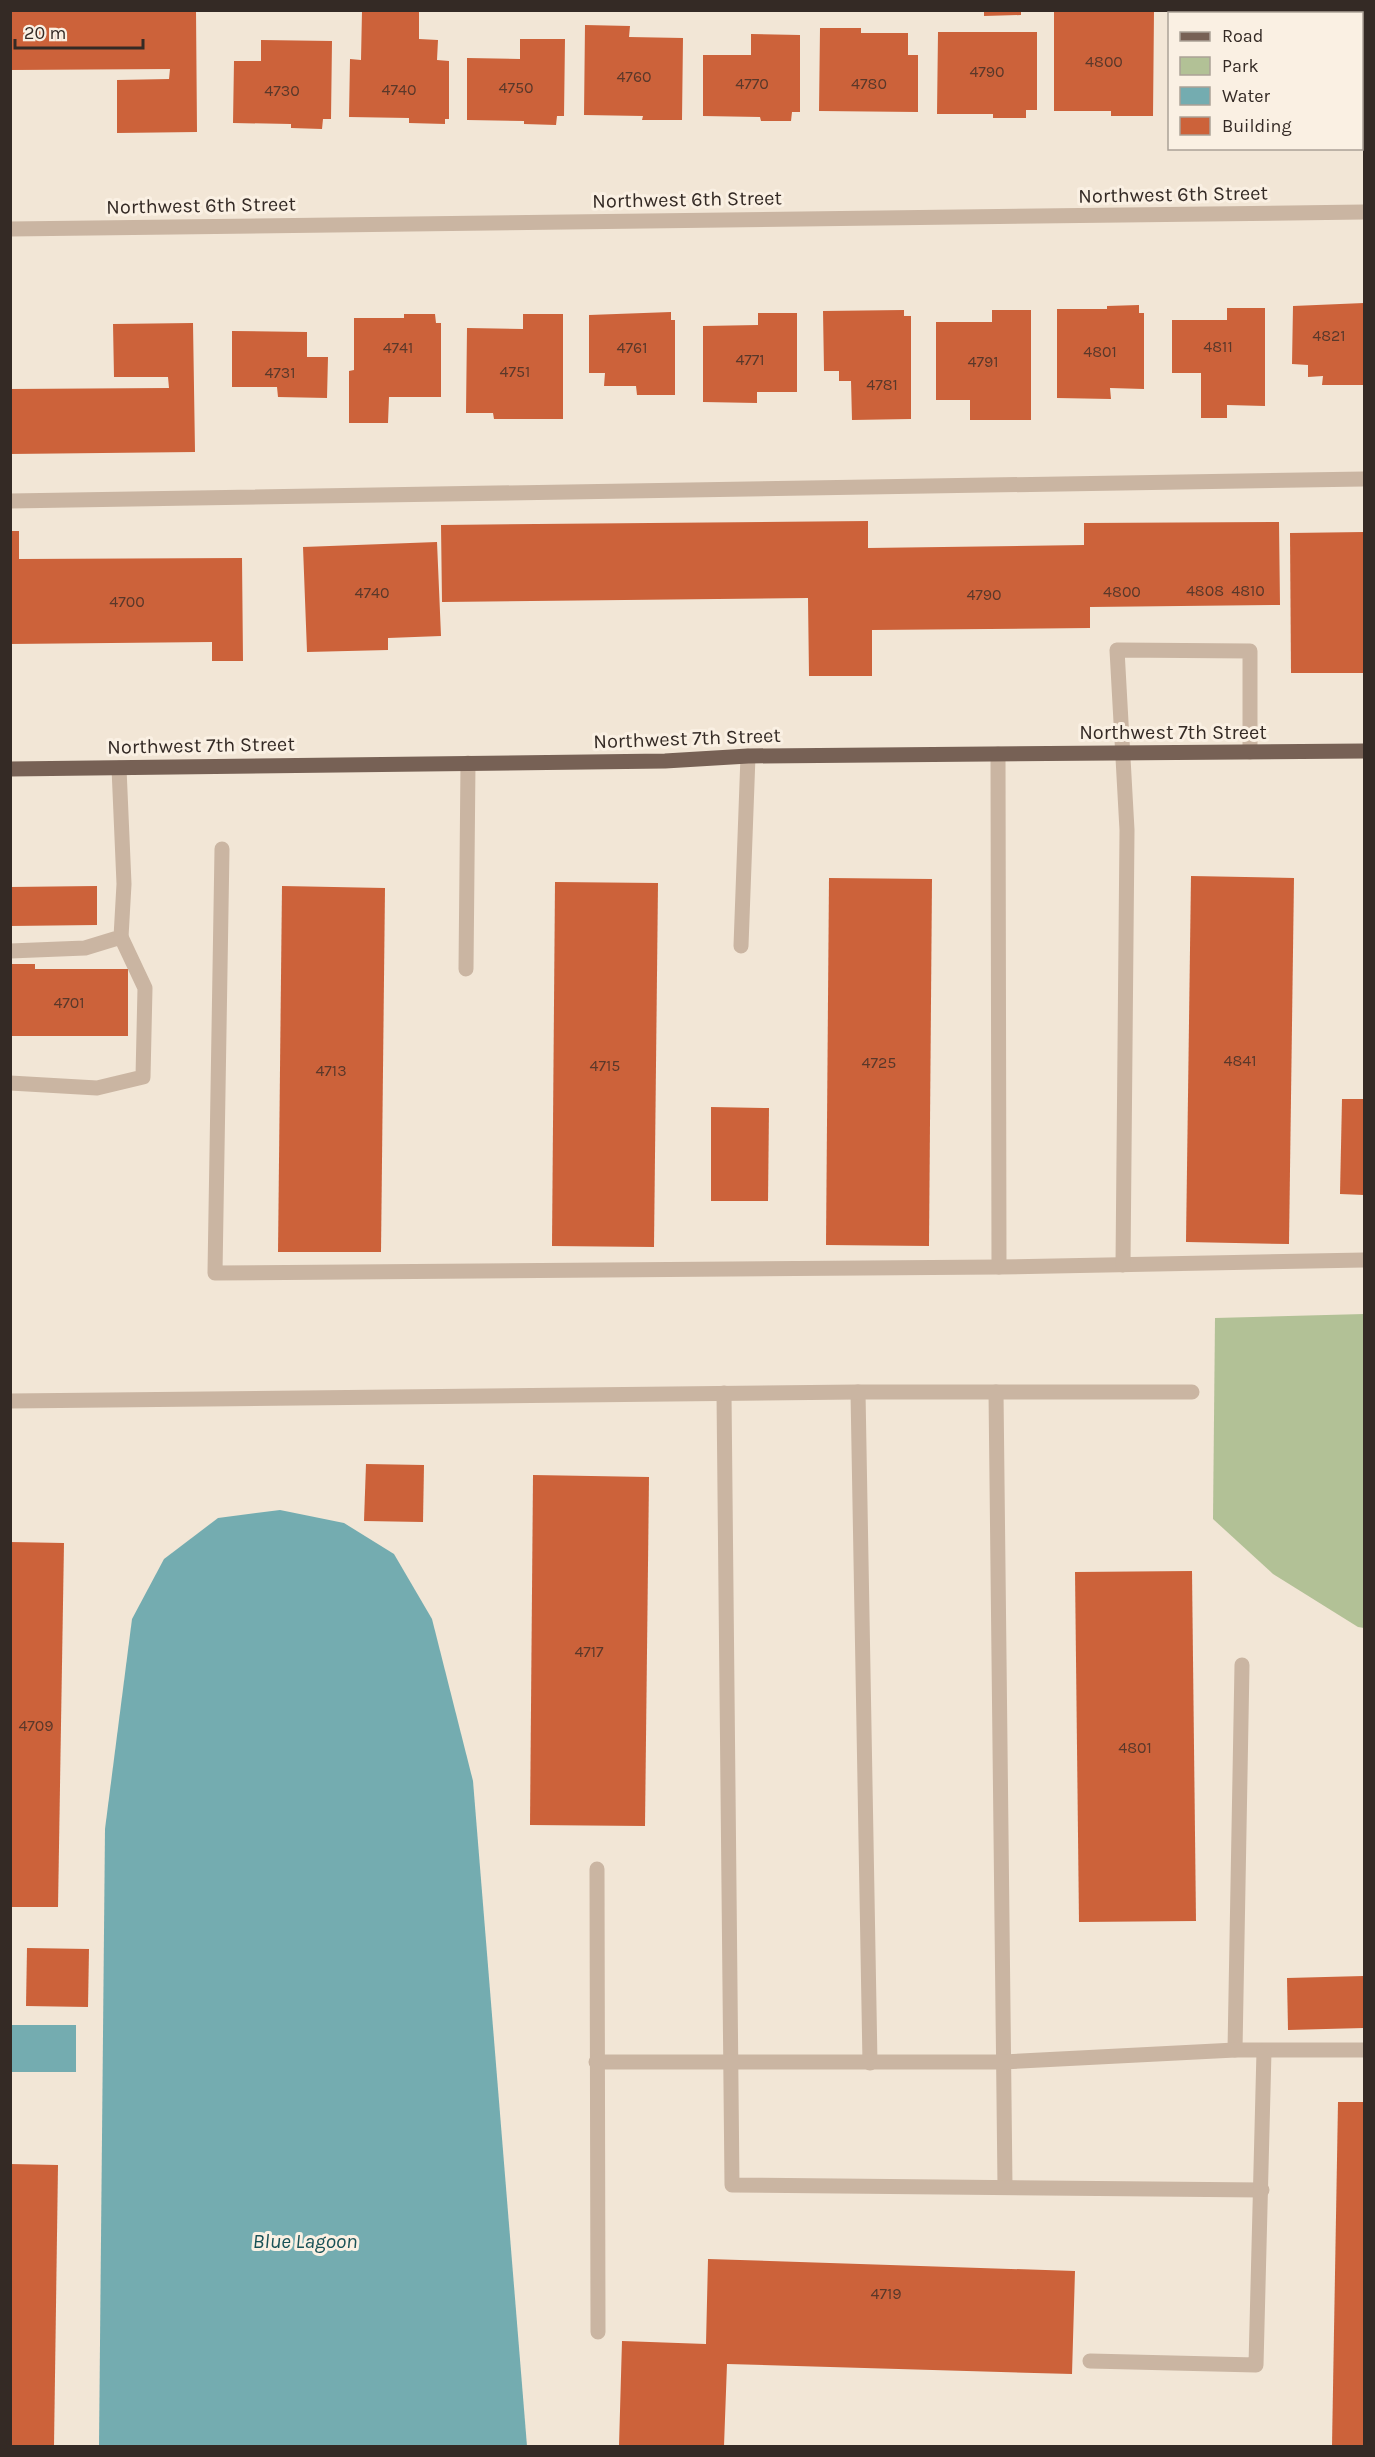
<svg xmlns="http://www.w3.org/2000/svg" width="1375" height="2457" font-family="Karla,sans-serif">
  <style>
    .green { fill: #b2c196 }
    .water { fill: #74acb0 }
    .building { fill: #cc623a }
    .lines { fill: none; stroke-linecap: round; stroke-linejoin: round }
    .minor { stroke: #cab5a2; stroke-width: 15 }
    .major { stroke: #776155; stroke-width: 15 }
    .labels { text-anchor: middle; stroke-width: 6; stroke-linejoin: round; paint-order: stroke }
    .number-label { font-size: 16px; fill: #5a382a }
    .street-label { font-size: 20px; fill: #342a25; stroke: #faf0e3 }
    .water-label { font-size: 21px; font-style: italic; fill: #195257; stroke: #faf0e3 }
  </style>
  <rect width="100%" height="100%" fill="#f2e6d6"/>
  <polygon class="green" points="1364,1314 1364,1628 1358,1627 1273,1574 1213,1519 1215,1318"/>
  <g class="water">
    <polygon points="280,1510 344,1523 394,1554 432,1619 473,1781 527,2446 99,2446 105,1829 132,1619 164,1559 218,1518"/>
    <rect x="11" y="2025" width="65" height="47"/>
  </g>
  <g class="building">
    <polygon points="10,10 196,10 197,132 117,133 117,80 169,79 170,69 10,70"/>
    <polygon points="984,10 1021,10 1021,15 984,16"/>
    <polygon points="1054,10 1154,11 1153,116 1111,116 1111,111 1054,111"/>
    <polygon points="1322,10 1364,10 1364,115 1362,115 1362,14 1322,14"/>
    <polygon points="362,11 419,11 419,39 438,40 437,60 449,61 449,119 445,119 445,124 409,123 409,118 349,117 350,59 361,60"/>
    <polygon points="585,25 630,26 629,37 683,38 682,120 642,120 643,116 584,115"/>
    <polygon points="820,28 861,28 861,33 908,33 908,55 918,55 918,112 819,111"/>
    <polygon points="938,32 1037,32 1037,110 1026,110 1026,118 993,118 993,114 937,114"/>
    <polygon points="751,34 800,35 800,112 792,112 791,121 761,121 760,117 703,116 703,55 751,55"/>
    <polygon points="520,39 565,39 564,116 557,116 556,125 524,124 524,121 467,120 467,58 520,59"/>
    <polygon points="261,40 332,41 331,119 323,119 322,129 291,128 291,124 233,123 234,61 261,61"/>
    <polygon points="1364,303 1364,385 1322,385 1323,376 1308,377 1308,365 1292,364 1293,306"/>
    <polygon points="1139,305 1139,313 1144,313 1144,389 1110,388 1111,399 1057,398 1057,309 1107,309 1107,306"/>
    <polygon points="1227,308 1265,308 1265,406 1227,405 1227,418 1201,418 1201,373 1172,373 1172,320 1227,320"/>
    <polygon points="904,310 904,316 911,316 911,419 852,420 851,381 839,381 839,371 824,371 823,311"/>
    <polygon points="992,310 1031,310 1031,420 970,420 970,400 936,400 936,322 992,322"/>
    <polygon points="671,312 671,320 675,320 675,395 637,395 636,386 604,386 605,373 589,373 589,315"/>
    <polygon points="758,313 797,313 797,392 757,392 757,403 703,402 703,326 758,325"/>
    <polygon points="404,314 435,314 436,323 441,323 441,397 389,397 388,423 349,423 349,371 354,370 354,318 404,318"/>
    <polygon points="523,314 563,314 563,419 494,419 493,413 466,413 467,328 523,329"/>
    <polygon points="193,323 195,452 10,454 10,389 169,388 168,377 114,377 113,324"/>
    <polygon points="232,331 307,332 307,357 328,357 327,398 278,397 277,387 232,387"/>
    <polygon points="868,521 868,548 1084,545 1084,523 1279,522 1280,605 1090,607 1090,628 872,630 872,676 809,676 808,598 442,602 441,525"/>
    <polygon points="10,531 19,531 19,559 242,558 243,661 212,661 212,642 10,644"/>
    <polygon points="1364,532 1364,673 1291,673 1290,533"/>
    <polygon points="437,542 441,636 388,638 388,650 307,652 303,547"/>
    <polygon points="1191,876 1294,878 1289,1244 1186,1242"/>
    <polygon points="829,878 932,879 929,1246 826,1245"/>
    <polygon points="555,882 658,883 654,1247 552,1246"/>
    <polygon points="97,886 97,925 10,926 10,887"/>
    <polygon points="282,886 385,888 381,1252 278,1252"/>
    <polygon points="10,964 35,964 35,969 128,969 128,1036 10,1036"/>
    <polygon points="1342,1099 1364,1099 1364,1195 1340,1194"/>
    <polygon points="711,1107 769,1108 768,1201 711,1201"/>
    <polygon points="366,1464 424,1465 423,1522 364,1521"/>
    <polygon points="533,1475 649,1477 645,1826 530,1825"/>
    <polygon points="10,1542 64,1543 58,1907 10,1907"/>
    <polygon points="1192,1571 1196,1921 1079,1922 1075,1572"/>
    <polygon points="27,1948 89,1949 88,2007 26,2006"/>
    <polygon points="1364,1976 1364,2028 1288,2030 1287,1978"/>
    <polygon points="1338,2102 1364,2102 1364,2446 1332,2446"/>
    <polygon points="10,2164 58,2165 54,2446 10,2446"/>
    <polygon points="708,2259 1075,2271 1072,2374 727,2364 724,2446 619,2446 622,2341 706,2344"/>
  </g>
  <g class="lines">
    <g class="minor">
      <polyline points="10,229 1364,212"/>
      <polyline points="10,501 1364,479"/>
      <polyline points="998,754 999,1267"/>
      <polyline points="222,849 215,1273 999,1267 1364,1260"/>
      <polyline points="741,946 748,756"/>
      <polyline points="10,951 85,948 121,937 124,884 119,768"/>
      <polyline points="466,969 468,763"/>
      <polyline points="10,1083 97,1088 143,1077 145,988 121,937"/>
      <polyline points="1123,1265 1127,830 1117,650 1250,651 1250,752"/>
      <polyline points="858,1392 870,2063"/>
      <polyline points="996,1392 1005,2186"/>
      <polyline points="724,1393 732,2185 1262,2190"/>
      <polyline points="10,1401 858,1392 1192,1392"/>
      <polyline points="597,1869 598,2332"/>
      <polyline points="1235,2050 1242,1665"/>
      <polyline points="596,2062 1003,2062 1235,2050 1364,2050"/>
      <polyline points="1090,2361 1256,2365 1264,2051"/>
    </g>
    <polyline class="major" points="10,769 665,761 748,756 1364,751"/>
  </g>
  <g class="labels">
    <g class="number-label">
      <text x="1104" y="67">4800</text>
      <text x="987" y="77">4790</text>
      <text x="634" y="82">4760</text>
      <text x="752" y="89">4770</text>
      <text x="869" y="89">4780</text>
      <text x="516" y="93">4750</text>
      <text x="399" y="95">4740</text>
      <text x="282" y="96">4730</text>
      <text x="1329" y="341">4821</text>
      <text x="1218" y="352">4811</text>
      <text x="398" y="353">4741</text>
      <text x="632" y="353">4761</text>
      <text x="1100" y="357">4801</text>
      <text x="750" y="365">4771</text>
      <text x="983" y="367">4791</text>
      <text x="515" y="377">4751</text>
      <text x="280" y="378">4731</text>
      <text x="882" y="390">4781</text>
      <text x="1205" y="596">4808</text>
      <text x="1248" y="596">4810</text>
      <text x="1122" y="597">4800</text>
      <text x="372" y="598">4740</text>
      <text x="984" y="600">4790</text>
      <text x="127" y="607">4700</text>
      <text x="69" y="1008">4701</text>
      <text x="1240" y="1066">4841</text>
      <text x="879" y="1068">4725</text>
      <text x="605" y="1071">4715</text>
      <text x="331" y="1076">4713</text>
      <text x="589" y="1657">4717</text>
      <text x="36" y="1731">4709</text>
      <text x="1135" y="1753">4801</text>
      <text x="886" y="2299">4719</text>
    </g>
    <g class="street-label">
      <text transform="translate(1173 194) rotate(-1)" y="7">Northwest 6th Street</text>
      <text transform="translate(687 199) rotate(-1)" y="7">Northwest 6th Street</text>
      <text transform="translate(201 205) rotate(-1)" y="7">Northwest 6th Street</text>
      <text x="1173" y="739">Northwest 7th Street</text>
      <text transform="translate(687 738) rotate(-2)" y="7">Northwest 7th Street</text>
      <text transform="translate(201 745) rotate(-1)" y="7">Northwest 7th Street</text>
    </g>
    <g class="water-label">
      <text x="305" y="2248">Blue Lagoon</text>
    </g>
  </g>
  <rect width="1375" height="2457" fill="none" stroke="#342a25" stroke-width="24"/>
  <rect x="1168" y="12" width="195" height="138" fill="#faf0e3" stroke="#aba197" stroke-width="1.5"/>
  <rect x="1180" y="32" width="30" height="9" fill="#776155" stroke="#aba197" stroke-width="1.5"/>
  <text x="1222" y="42" font-size="18" fill="#342a25">Road</text>
  <rect x="1180" y="57" width="30" height="18" fill="#b2c196" stroke="#aba197" stroke-width="1.5"/>
  <text x="1222" y="72" font-size="18" fill="#342a25">Park</text>
  <rect x="1180" y="87" width="30" height="18" fill="#74acb0" stroke="#aba197" stroke-width="1.5"/>
  <text x="1222" y="102" font-size="18" fill="#342a25">Water</text>
  <rect x="1180" y="117" width="30" height="18" fill="#cc623a" stroke="#aba197" stroke-width="1.5"/>
  <text x="1222" y="132" font-size="18" fill="#342a25">Building</text>
  <path d="M15 39v9h128v-9" fill="none" stroke="#342a25" stroke-width="3"/>
  <text x="24" y="39" font-size="18" fill="#342a25" stroke="#faf0e3" stroke-width="4.5" paint-order="stroke">20 m</text>
</svg>
